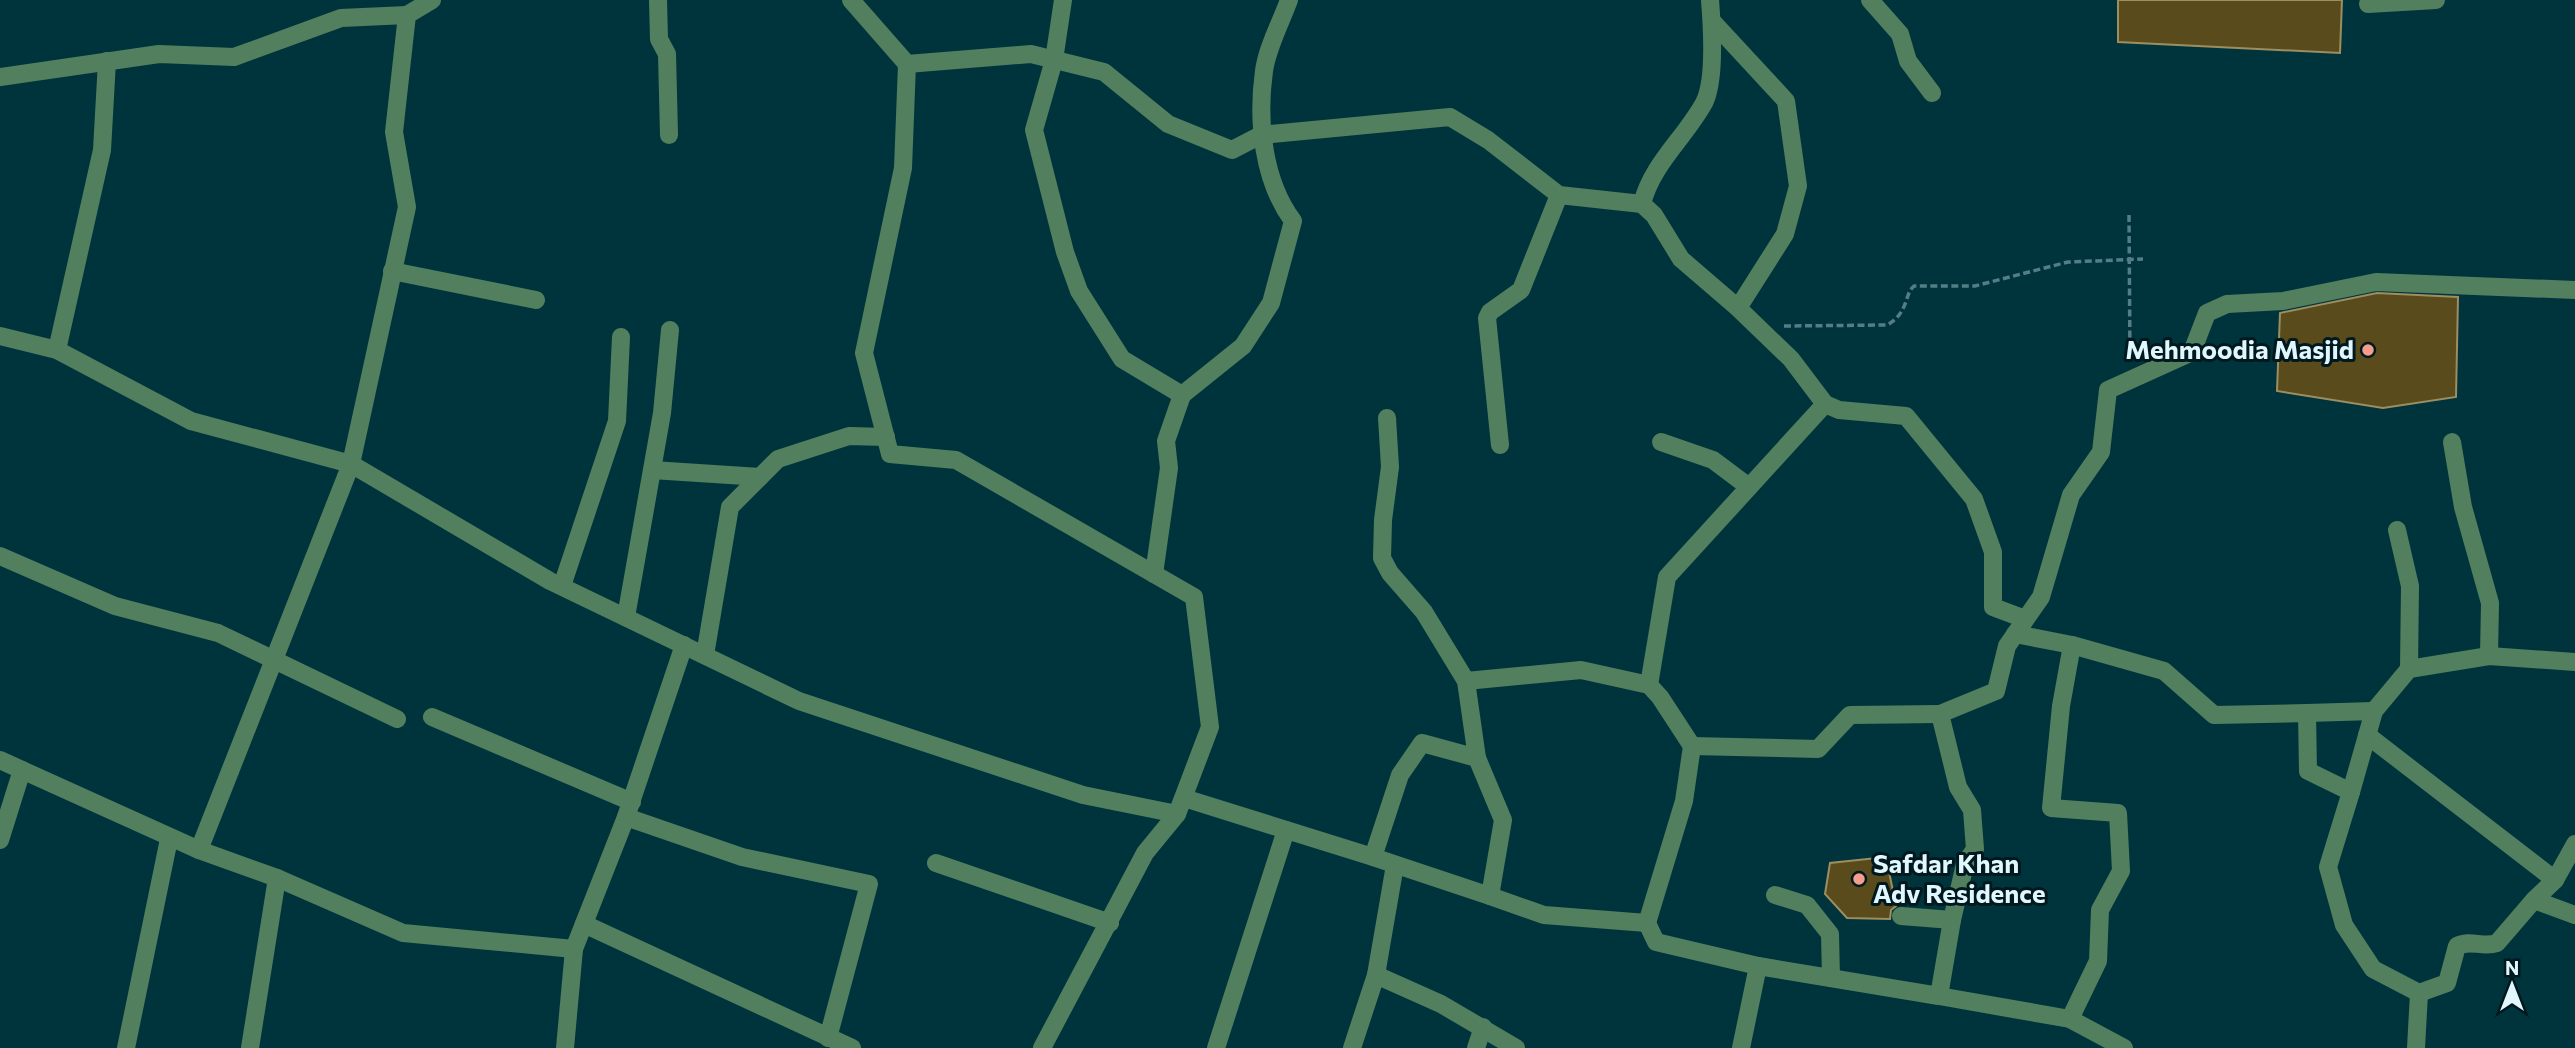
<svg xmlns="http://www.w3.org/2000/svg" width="2575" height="1048" font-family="Commissioner,sans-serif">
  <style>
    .building { fill: #594b1c; stroke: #9d8e5f; stroke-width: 2 }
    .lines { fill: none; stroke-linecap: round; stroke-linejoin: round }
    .path { stroke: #547d85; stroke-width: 3.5; stroke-dasharray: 7 3.5; stroke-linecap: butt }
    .minor { stroke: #52805e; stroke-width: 18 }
    .poi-dot { fill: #f49d8c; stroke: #01191e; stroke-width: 2.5 }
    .labels { text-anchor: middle; stroke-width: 6; stroke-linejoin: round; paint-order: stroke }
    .poi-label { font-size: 26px; font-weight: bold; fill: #e0f8fd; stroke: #01191e; text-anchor: end }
  </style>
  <rect width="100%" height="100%" fill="#00343d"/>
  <g class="building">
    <polygon points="2118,0 2342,0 2340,53 2118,42"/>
    <polygon points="2377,293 2458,297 2456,397 2383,408 2277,391 2280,313"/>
    <polygon points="1886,857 1896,906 1891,910 1890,919 1847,918 1825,894 1830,863"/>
  </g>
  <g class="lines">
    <g class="path">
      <polyline points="2129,215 2130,360"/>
      <path d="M1784 326 1887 325C1909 313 1904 294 1914 286H1975L2068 262 2143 259"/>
    </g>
    <g class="minor">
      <polyline points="432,0 407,15 394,132 407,207 351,464 199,850 277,878 403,933 574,949 626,817 684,645"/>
      <polyline points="658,0 659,39 667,54 669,135"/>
      <polyline points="851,0 907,64 1031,54 1104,72 1168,124 1232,150 1261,135 1450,117 1488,140 1559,195 1642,204"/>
      <path d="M1063 0 1054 60 1034 130 1065 252 1079 291 1122 359 1182 395 1243 346 1271 303 1293 221C1263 181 1257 121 1264 71 1267 48 1281 22 1289 0"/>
      <path d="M1710 0C1712 25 1716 80 1704 103 1684 139 1652 164 1642 204L1654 215 1681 259 1738 308 1791 359 1825 404 1839 410 1906 416 1974 499 1993 552V607L2025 619"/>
      <polyline points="1870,0 1900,34 1908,61 1932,93"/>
      <polyline points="2368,4 2436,0"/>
      <polyline points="1712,21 1786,101 1798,186 1785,234 1738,308"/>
      <polyline points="0,77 159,54 234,57 341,18 407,15"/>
      <polyline points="392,271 536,300"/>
      <polyline points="0,336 57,350 191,421 351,464 550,581 799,701 1083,795 1177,814 1210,727 1194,597 956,460 890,454 864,353 903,168 907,64"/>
      <polyline points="57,350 102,150 107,61"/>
      <polyline points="1661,442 1713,460 1749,487"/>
      <polyline points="2452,442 2463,507 2490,603 2489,656"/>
      <polyline points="1500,445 1487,318 1490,312 1521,290 1559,195"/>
      <polyline points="652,470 760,477"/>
      <polyline points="2397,530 2410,586 2409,669"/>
      <polyline points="0,556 115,606 218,633 397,719"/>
      <polyline points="1154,574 1169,468 1166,441 1182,395"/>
      <polyline points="562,586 617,421 621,337"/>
      <polyline points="626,617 662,413 670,330"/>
      <polyline points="2015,634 2072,645 2164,671 2214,715 2307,713 2308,771 2351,792 2328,867 2344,925 2373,969 2419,993 2416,1048"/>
      <polyline points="705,655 730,507 778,459 849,436 886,437"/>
      <polyline points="1466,681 1581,670 1649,685 1660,697 1692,746 1684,801 1647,923 1544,915 1490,896"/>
      <polyline points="1649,685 1667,577 1825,404"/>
      <polyline points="2307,713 2374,711"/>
      <polyline points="432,717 632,802"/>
      <polyline points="2367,735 2555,880 2534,900 2575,915"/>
      <polyline points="1692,746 1818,749 1850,715 1940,714"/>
      <polyline points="0,760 22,770 0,840"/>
      <polyline points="22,770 199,850"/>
      <polyline points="2351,792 2374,711 2409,669 2489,656 2575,662"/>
      <polyline points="1184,798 1373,857 1400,775 1422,743 1477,758 1466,681 1424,612 1390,573 1382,558 1383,520 1390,467 1387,418"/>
      <polyline points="626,817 742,857 869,884 828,1038"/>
      <polyline points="1373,857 1490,896 1503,820 1477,758"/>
      <polyline points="936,863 1110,923"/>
      <polyline points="2555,880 2575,844"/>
      <polyline points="1775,895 1807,905 1830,934 1831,978"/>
      <polyline points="1901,916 1952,920 1965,864 1975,849 1972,810 1958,787 1940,714 1996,691 2007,646 2041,597 2071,495 2101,452 2108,390 2192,352 2207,313 2227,304 2283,301 2376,282 2575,290"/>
      <polyline points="1647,923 1656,942 1758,966 1939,996 1952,920"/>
      <polyline points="584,924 852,1048"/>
      <polyline points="1376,975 1441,1004 1516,1048"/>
      <path d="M2419 993 2447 983 2457 946C2470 939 2483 948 2497 943L2534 900"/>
      <polyline points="1939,996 2070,1019 2124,1048"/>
      <polyline points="2070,1019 2098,961 2100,910 2121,871 2118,813 2051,808 2061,706 2072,645"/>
      <polyline points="126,1048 169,839"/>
      <polyline points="250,1048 277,878"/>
      <polyline points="565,1048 574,949"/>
      <polyline points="1042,1048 1145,853 1177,814"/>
      <polyline points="1216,1048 1286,830"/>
      <polyline points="1352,1048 1376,975 1395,865"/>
      <polyline points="1476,1048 1483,1027"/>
      <polyline points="1741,1048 1758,966"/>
    </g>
  </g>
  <g class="poi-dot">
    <circle cx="2368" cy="350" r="7"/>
    <circle cx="1859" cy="879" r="7"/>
  </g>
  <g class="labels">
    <g class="poi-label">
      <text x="2354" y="359">Mehmoodia Masjid</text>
      <text x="1873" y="873" text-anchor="start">Safdar Khan<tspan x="1873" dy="30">Adv Residence</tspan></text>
    </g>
  </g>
  <g transform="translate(2512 985)" stroke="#01191e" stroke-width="5" paint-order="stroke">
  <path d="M0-5L12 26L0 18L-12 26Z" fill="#e0f8fd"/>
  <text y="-10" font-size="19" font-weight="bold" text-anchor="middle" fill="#e0f8fd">N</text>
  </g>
</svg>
